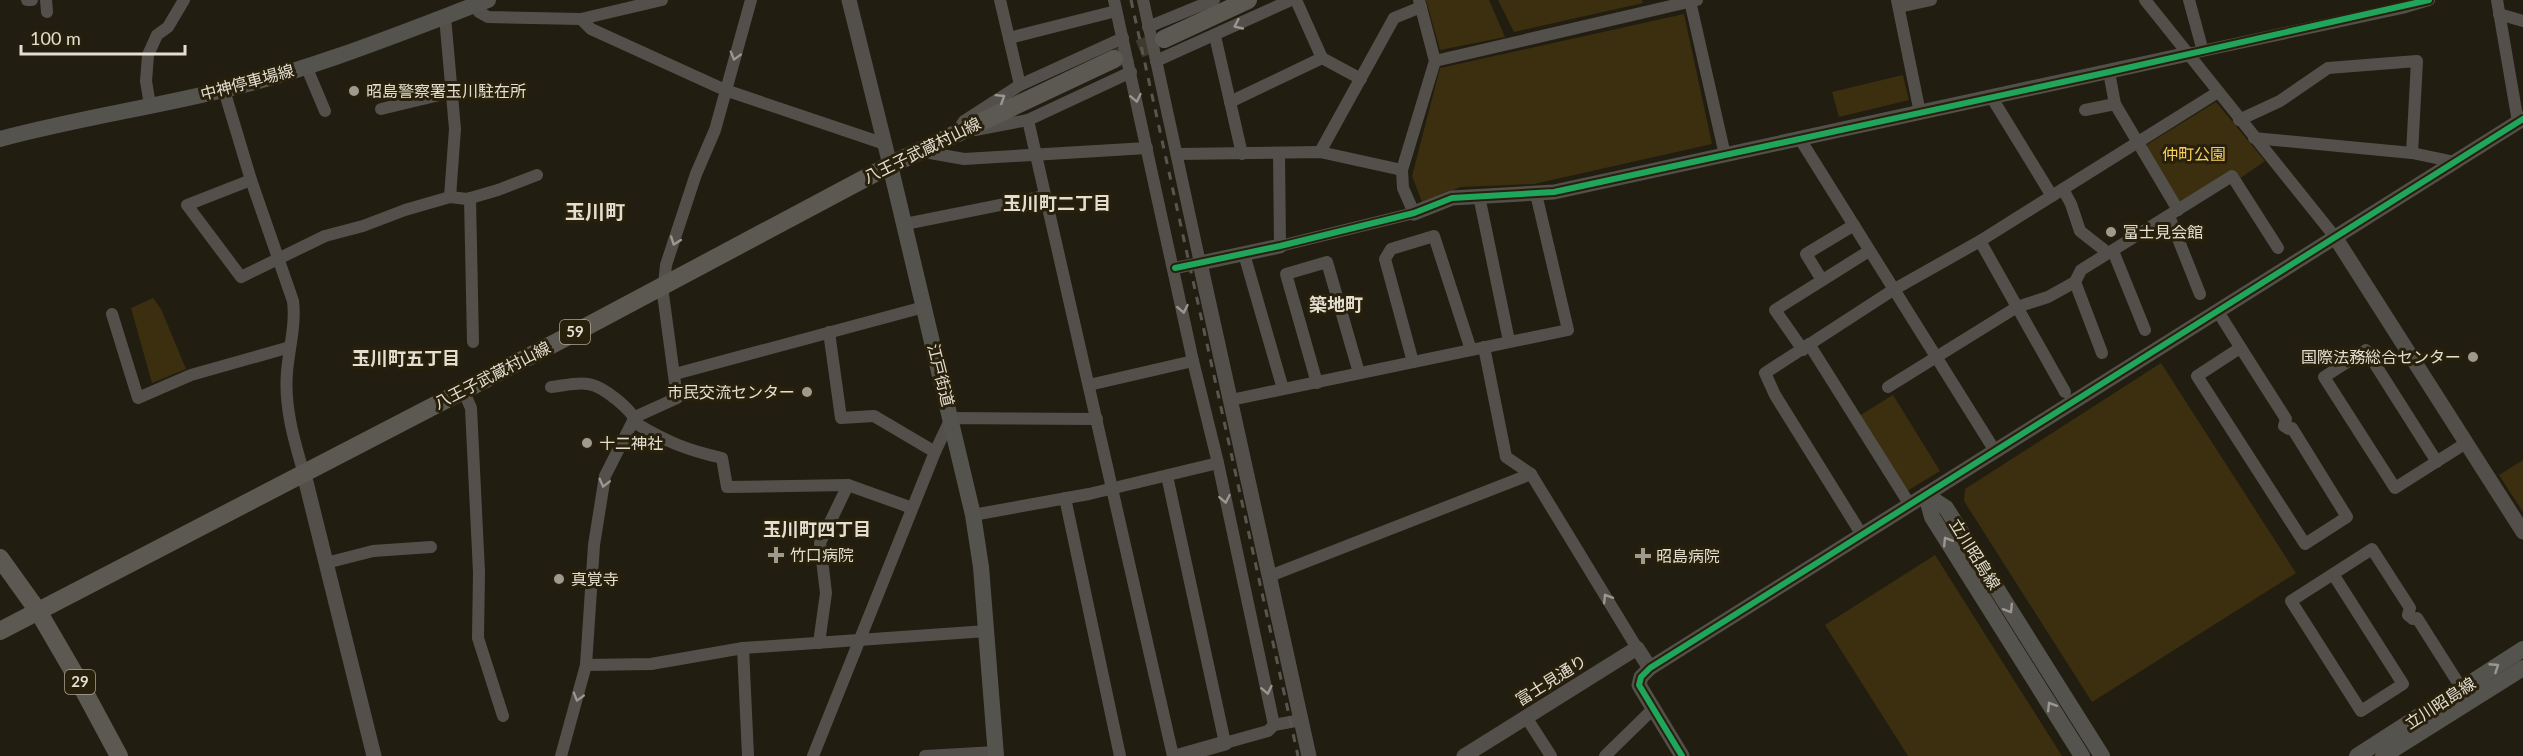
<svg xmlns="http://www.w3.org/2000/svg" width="2523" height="756" font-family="Lato,'Noto Sans JP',sans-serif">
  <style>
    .green { fill: #3b2f0f }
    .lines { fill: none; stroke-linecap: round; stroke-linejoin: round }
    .primary-tunnel { stroke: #3f3a2e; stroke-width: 18; stroke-dasharray: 18 9; stroke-linecap: butt }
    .minor { stroke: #53504c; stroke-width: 12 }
    .tertiary { stroke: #53504c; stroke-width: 15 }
    .secondary { stroke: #54534d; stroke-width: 16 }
    .primary { stroke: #5c5953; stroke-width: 18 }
    .rail { stroke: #59564f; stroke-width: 3; stroke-dasharray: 8 8; stroke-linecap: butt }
    .cycleway-casing { stroke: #28200b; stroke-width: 10 }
    .cycleway { stroke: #20a55d; stroke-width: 6 }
    .oneway { stroke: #9b978e }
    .oneway2 { stroke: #9c988f }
    .poi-dot { fill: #9f9a8e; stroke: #28200b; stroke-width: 2 }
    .labels { text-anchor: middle; stroke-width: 6; stroke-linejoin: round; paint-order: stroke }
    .shield { fill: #28200b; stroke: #aba596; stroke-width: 1.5 }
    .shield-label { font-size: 15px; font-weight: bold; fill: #e3ded1 }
    .street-label { font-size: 16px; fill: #e3ded1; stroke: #28200b }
    .poi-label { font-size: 16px; fill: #e3ded1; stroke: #28200b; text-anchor: start }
    .park-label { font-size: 16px; fill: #f6ce61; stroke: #28200b }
    .neighbourhood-label { font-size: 18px; font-weight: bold; fill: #e3ded1; stroke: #28200b }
    .quarter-label { font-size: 20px; font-weight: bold; fill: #e3ded1; stroke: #28200b }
  </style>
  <rect width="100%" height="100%" fill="#221d11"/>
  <g class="green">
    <polygon points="1426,0 1489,0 1505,37 1440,50"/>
    <polygon points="1498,0 1642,0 1643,3 1514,32"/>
    <polygon points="1684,14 1712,144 1534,184 1461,187 1422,202 1412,176 1440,68"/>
    <polygon points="1903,75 1909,100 1839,117 1832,92"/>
    <polygon points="2216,102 2265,161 2239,179 2178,203 2143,147"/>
    <polygon points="153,298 161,309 186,369 152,383 131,308"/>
    <polygon points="2161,363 2296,573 2092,702 1964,501 1965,489"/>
    <polygon points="1893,395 1940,471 1907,491 1859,416"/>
    <polygon points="2523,460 2523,512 2499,475"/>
    <polygon points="1935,555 2062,756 1908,756 1825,625"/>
  </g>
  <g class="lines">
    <polyline class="primary-tunnel" points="1114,59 1164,39"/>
    <g class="minor">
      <polyline points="27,0 32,0"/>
      <polyline points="46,0 47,12"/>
      <polyline points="1000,0 1020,85"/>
      <polyline points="1114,0 1193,361 1218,463 1274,725"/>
      <polyline points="1143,0 1200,263 1175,268"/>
      <polyline points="1897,0 1920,113"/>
      <polyline points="2145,0 2335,237"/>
      <polyline points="2189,0 2201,44"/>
      <polyline points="2497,0 2518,122"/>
      <polyline points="1690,1 1725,155"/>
      <polyline points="474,5 479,12 488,17 581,19 662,0"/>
      <polyline points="1899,7 1931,0"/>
      <polyline points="2499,14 2523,21"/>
      <polyline points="445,17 455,129 450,197"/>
      <polyline points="581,19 591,29 725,90 885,144"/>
      <polyline points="1148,27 1214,0"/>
      <polyline points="1215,36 1242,154"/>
      <polyline points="1009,38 1116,11"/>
      <polyline points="2188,54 2402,8 2429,0"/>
      <polyline points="1322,58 1361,79"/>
      <polyline points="1156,61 1291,0"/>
      <polyline points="1435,61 1697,0"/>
      <polyline points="306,66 325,111"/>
      <polyline points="2109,72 2115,104 2178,210"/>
      <path d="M224 90 251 180 293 301C296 325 289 348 287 372 284 407 294 440 304 474"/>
      <polyline points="1992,98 2052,196"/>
      <polyline points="1230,102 1322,58 1296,0"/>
      <polyline points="150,105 146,81 148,55 157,35 168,27 184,0"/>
      <polyline points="381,109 452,92"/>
      <polyline points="2085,110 2115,104"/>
      <polyline points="1028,120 1173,756"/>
      <polyline points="2239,120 2280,101 2328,68 2417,61 2412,153"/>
      <polyline points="958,130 964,121 1020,85 1123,38"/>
      <polyline points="975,130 1028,120 1131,72"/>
      <polyline points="2254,138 2412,153 2455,162"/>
      <polyline points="1800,139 1995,451"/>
      <polyline points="919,151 964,159 1147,148"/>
      <polyline points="1320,152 1394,18 1421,7"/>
      <polyline points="1279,153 1280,246 1414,213 1403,188 1402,170 1435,61 1419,0"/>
      <polyline points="1178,154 1320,152 1402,170"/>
      <polyline points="251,180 187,205 241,277 325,236 363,226 405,210 450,197 467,199 498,190 537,175"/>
      <polyline points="2063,189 2071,204 2080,231 2108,253"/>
      <polyline points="1479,196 1509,341"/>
      <polyline points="470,198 473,342"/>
      <polyline points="2169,216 2200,294"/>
      <polyline points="905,224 1045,196"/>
      <polyline points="1980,241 2065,392"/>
      <polyline points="2113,251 2145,330"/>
      <polyline points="1244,254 1283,389"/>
      <polyline points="1822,280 1806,254 1854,225"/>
      <polyline points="2075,282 2102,353"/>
      <path d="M2217 310C2240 347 2263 383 2286 419L2284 426 2289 429 2292 428 2347 517 2305 544 2197 376 2240 348"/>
      <polyline points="112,314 138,398 191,375 290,347"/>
      <polyline points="829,332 841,418 874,416 935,452"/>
      <polyline points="1809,344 1910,505"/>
      <polyline points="1484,347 1506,457 1531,474 1637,648"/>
      <polyline points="1803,350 1775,310 1869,251"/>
      <polyline points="1413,362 1385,259 1391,249 1434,236 1471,350"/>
      <polyline points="675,374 924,307"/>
      <polyline points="1317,383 1286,274 1327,262 1359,373"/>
      <polyline points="1089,385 1193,361"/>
      <path d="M551 387C562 386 576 382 588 384 603 386 633 410 637 424 667 442 687 450 722 458L727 487 848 485 912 508"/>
      <polyline points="1888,387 2017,307 2048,297 2075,282 2081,270 2232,176 2278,248"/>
      <polyline points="463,390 471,408 479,572 478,638 503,716"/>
      <polyline points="1231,400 1568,330 1536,194"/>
      <polyline points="2437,462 2366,350 2324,377 2395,488 2466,443"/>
      <polyline points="1167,476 1225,743 1268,731 1274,725 1301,720"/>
      <polyline points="1065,498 1120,756"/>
      <polyline points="973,515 1089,494 1218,463"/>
      <polyline points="1862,535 1775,395 1765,373 1893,290 1980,241 2218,92"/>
      <polyline points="326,563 373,551 431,547"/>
      <polyline points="2333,574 2403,684 2361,711 2291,601 2372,549 2410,608 2408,615 2413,619 2417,618 2462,689"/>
      <polyline points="1270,576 1531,474"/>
      <polyline points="819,643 826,593 820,543 848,485"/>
      <polyline points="743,648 748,756"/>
      <polyline points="586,665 651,664 743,648 987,631"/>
      <polyline points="1526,717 1551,756"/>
      <polyline points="561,756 586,665 594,545 605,476 635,417 677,398 663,294 666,265 696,174 715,130 751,0"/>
      <polyline points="813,756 935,452 951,418 1097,419"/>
      <polyline points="925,756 996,752"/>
      <polyline points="1605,756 1653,709"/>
    </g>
    <g class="tertiary">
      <polyline points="849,0 890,165"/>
      <polyline points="1414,213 1452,198 1554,192 2188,54"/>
      <polyline points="2335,237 2523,532"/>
      <polyline points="1280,246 1200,263 1309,756"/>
      <polyline points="304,474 374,756"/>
      <polyline points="1179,756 1225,743"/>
      <polyline points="1464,756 1637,648 1650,668"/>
      <polyline points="1682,756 1639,685 1641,677 1650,668 2523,119"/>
    </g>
    <g class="secondary">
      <path d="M0 139C74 119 149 108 223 90 314 69 401 33 488 0"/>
      <polyline points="890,165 973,515 981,567 996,756"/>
      <polyline points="1926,495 1946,508 2102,756"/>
      <polyline points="1926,495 1932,517 2082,756"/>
      <polyline points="2357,756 2523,649"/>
      <polyline points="2383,756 2523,668"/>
    </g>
    <g class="primary">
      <polyline points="1164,39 1248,0"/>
      <polyline points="0,558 38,611 77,678 119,756"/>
      <polyline points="0,631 580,330 890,165 1114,59"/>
    </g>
    <polyline class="rail" points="1131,0 1298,756"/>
    <defs>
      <g id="cycleway">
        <polyline points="1175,268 1280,246 1414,213 1452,198 1554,192 2109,72 2429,0"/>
        <polyline points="1682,756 1639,685 1641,677 1650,668 2523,119"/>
      </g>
    </defs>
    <use href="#cycleway" class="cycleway-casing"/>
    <use href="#cycleway" class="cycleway"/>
  </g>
  <defs><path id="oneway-chevron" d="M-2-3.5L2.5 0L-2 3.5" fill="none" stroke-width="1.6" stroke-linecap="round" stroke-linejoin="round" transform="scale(1.5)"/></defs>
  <g class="oneway">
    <use href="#oneway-chevron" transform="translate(1238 25) rotate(155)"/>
    <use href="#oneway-chevron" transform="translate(735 56) rotate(106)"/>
    <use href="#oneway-chevron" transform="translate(1001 98) rotate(-32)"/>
    <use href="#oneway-chevron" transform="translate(1136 98) rotate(78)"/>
    <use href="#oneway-chevron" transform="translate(675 241) rotate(110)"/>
    <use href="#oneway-chevron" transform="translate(1183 309) rotate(79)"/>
    <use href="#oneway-chevron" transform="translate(604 483) rotate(104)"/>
    <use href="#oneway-chevron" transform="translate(1225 499) rotate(79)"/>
    <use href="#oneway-chevron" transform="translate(1607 598) rotate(-122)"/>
    <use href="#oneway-chevron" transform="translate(1267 690) rotate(78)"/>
    <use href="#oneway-chevron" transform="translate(578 697) rotate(106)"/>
  </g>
  <g class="oneway2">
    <use href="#oneway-chevron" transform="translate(1947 541) rotate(-122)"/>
    <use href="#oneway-chevron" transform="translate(2009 609) rotate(58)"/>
    <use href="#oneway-chevron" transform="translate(2495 667) rotate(-33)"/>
    <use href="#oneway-chevron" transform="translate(2051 706) rotate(-122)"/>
  </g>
  <g class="poi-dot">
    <circle cx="354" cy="91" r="6"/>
    <circle cx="2111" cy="232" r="6"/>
    <circle cx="2473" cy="357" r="6"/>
    <circle cx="807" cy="392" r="6"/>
    <circle cx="587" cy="443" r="6"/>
    <path d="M773 546h6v6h6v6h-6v6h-6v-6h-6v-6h6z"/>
    <path d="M1640 547h6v6h6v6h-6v6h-6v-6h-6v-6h6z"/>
    <circle cx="559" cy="579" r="6"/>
  </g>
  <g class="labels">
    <g class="shield">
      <rect x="560" y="320" width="30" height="24" rx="4.5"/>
      <rect x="65" y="670" width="30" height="24" rx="4.5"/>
    </g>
    <g class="shield-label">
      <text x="575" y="337">59</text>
      <text x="80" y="687">29</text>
    </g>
    <g class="street-label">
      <text transform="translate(247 82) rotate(-15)" y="6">中神停車場線</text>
      <text transform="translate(922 150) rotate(-26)" y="6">八王子武蔵村山線</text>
      <text transform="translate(492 375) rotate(-27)" y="6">八王子武蔵村山線</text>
      <text transform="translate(941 375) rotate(76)" y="6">江戸街道</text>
      <text transform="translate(1975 554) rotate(58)" y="6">立川昭島線</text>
      <text transform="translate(1551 680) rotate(-32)" y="6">富士見通り</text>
      <text transform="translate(2440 703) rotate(-33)" y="6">立川昭島線</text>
    </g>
    <g class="poi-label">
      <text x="366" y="97">昭島警察署玉川駐在所</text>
      <text x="2123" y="238">富士見会館</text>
      <text x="2461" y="363" text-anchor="end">国際法務総合センター</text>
      <text x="795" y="398" text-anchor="end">市民交流センター</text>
      <text x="599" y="449">十二神社</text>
      <text x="790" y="561">竹口病院</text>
      <text x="1656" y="562">昭島病院</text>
      <text x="571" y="585">真覚寺</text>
    </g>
    <g class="park-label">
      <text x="2194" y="160">仲町公園</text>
    </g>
    <g class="neighbourhood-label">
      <text x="1057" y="210">玉川町二丁目</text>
      <text x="1336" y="311">築地町</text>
      <text x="406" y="365">玉川町五丁目</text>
      <text x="817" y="536">玉川町四丁目</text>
    </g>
    <g class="quarter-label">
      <text x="595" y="219">玉川町</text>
    </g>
  </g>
  <path d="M21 45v9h164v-9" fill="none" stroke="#e3ded1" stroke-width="3"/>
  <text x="30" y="45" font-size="18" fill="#e3ded1" stroke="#28200b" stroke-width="4.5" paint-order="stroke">100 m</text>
</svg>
